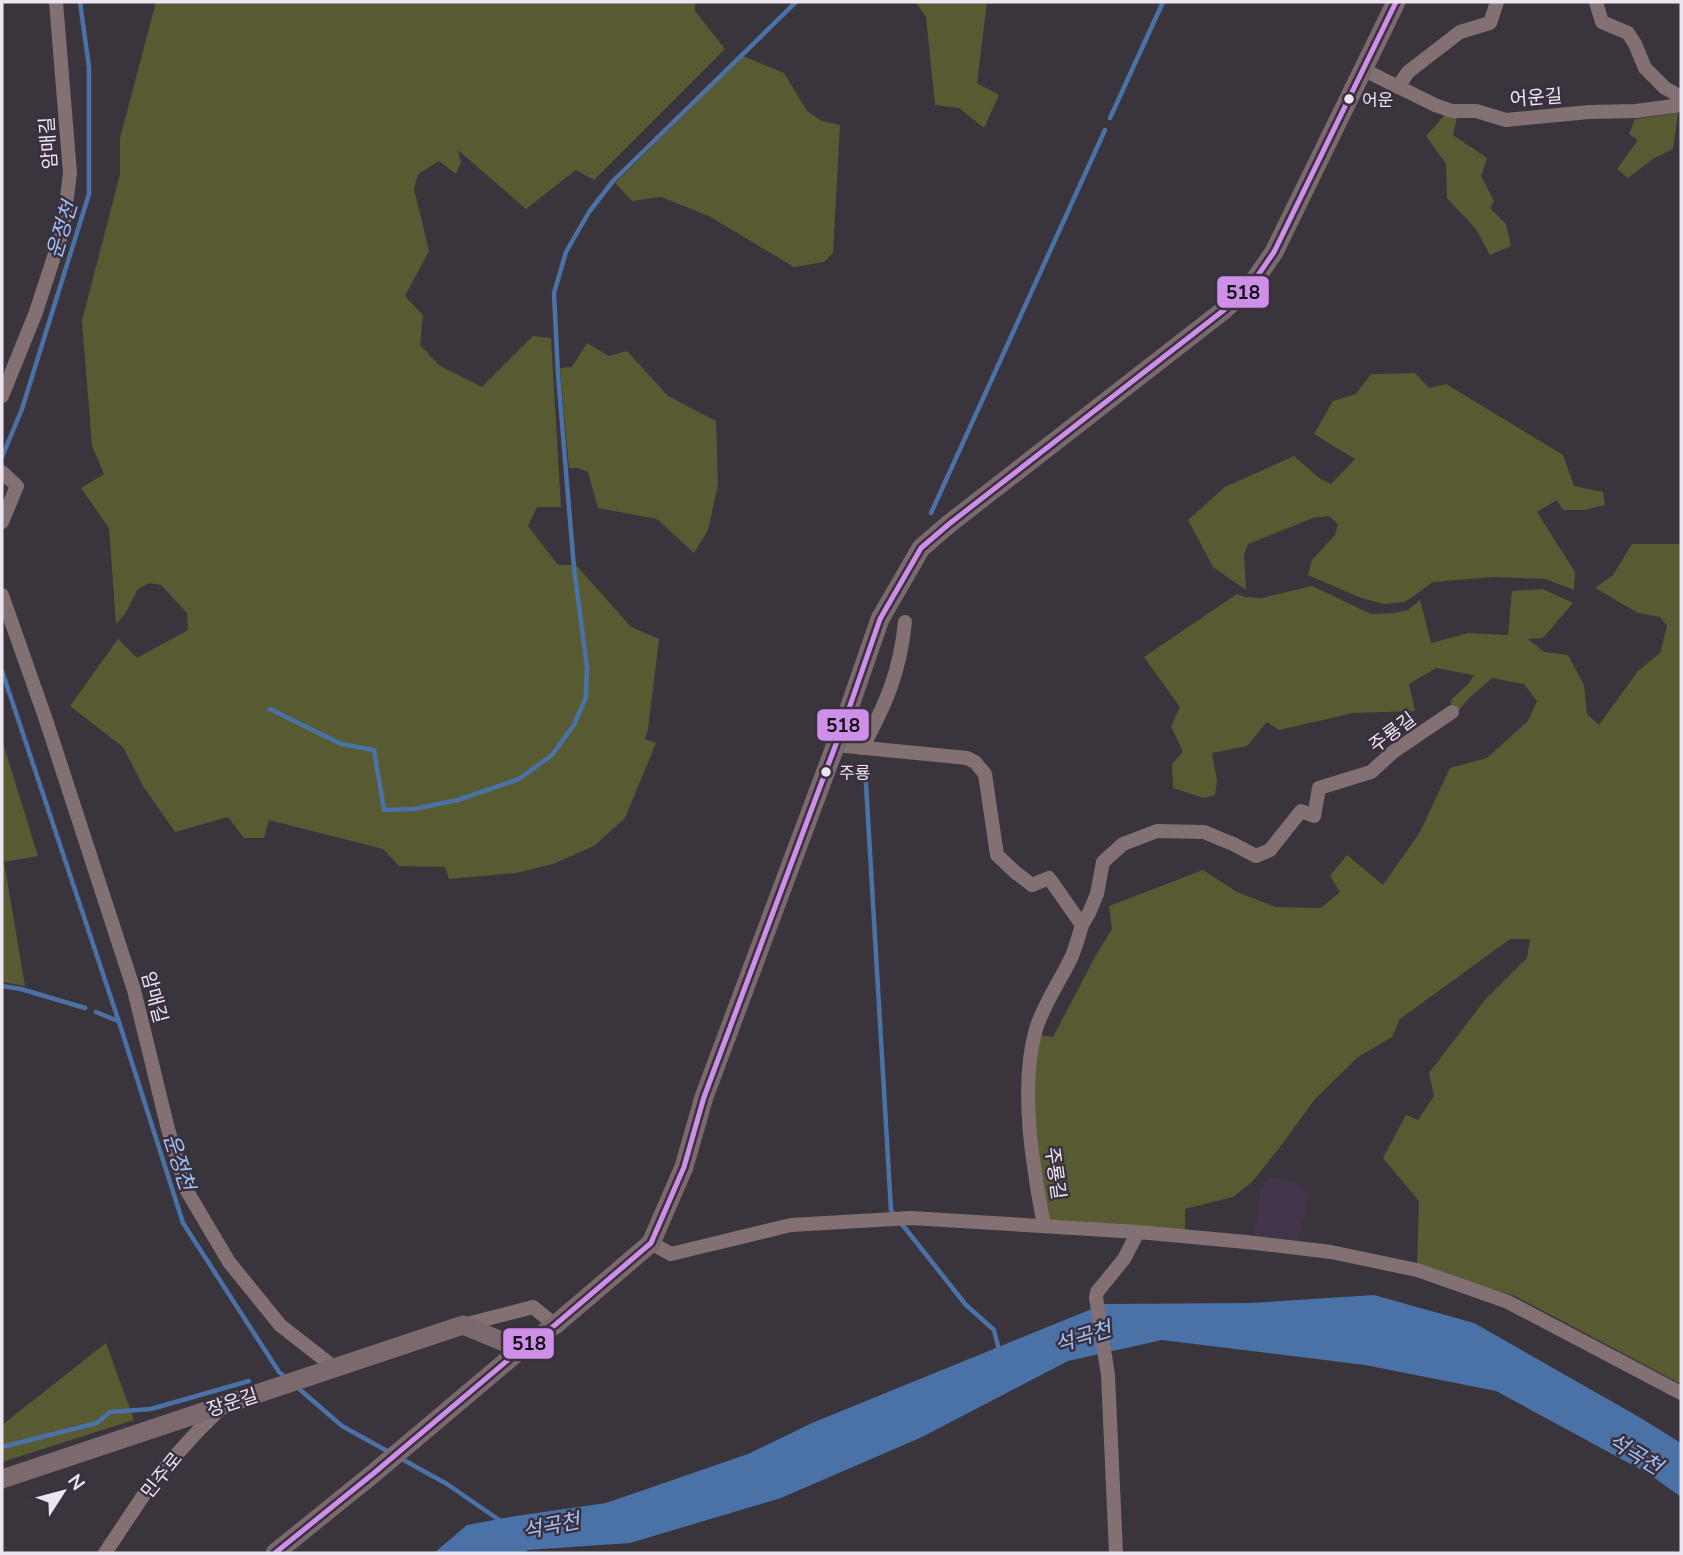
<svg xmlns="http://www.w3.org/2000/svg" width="1683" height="1555" font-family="'Nunito Sans','Noto Sans KR',sans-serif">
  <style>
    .built { fill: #433549 }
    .green { fill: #585b32 }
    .water { fill: #4a72a6 }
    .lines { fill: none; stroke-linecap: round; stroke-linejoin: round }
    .stream { stroke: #4a72a6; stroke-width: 4.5 }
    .street { stroke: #827073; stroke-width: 14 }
    .secondary { stroke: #7b696e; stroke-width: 19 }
    .bus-1-casing { stroke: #3b3040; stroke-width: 10 }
    .bus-1 { stroke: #ce8fe9; stroke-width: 5 }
    .bus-dot { fill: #ede6f1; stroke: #3b3040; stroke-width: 2.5 }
    .labels { text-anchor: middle; stroke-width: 5; stroke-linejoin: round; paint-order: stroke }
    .bus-label { font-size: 17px; fill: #ede6f1; stroke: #3b3040; text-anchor: start }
    .street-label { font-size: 19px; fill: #ede6f1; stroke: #3b3040 }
    .water-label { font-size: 21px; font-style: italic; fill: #9ec3f3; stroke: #3b3040 }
    .line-badge { stroke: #3b3040; stroke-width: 2.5 }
    .pale-badge-label { font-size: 19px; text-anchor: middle; font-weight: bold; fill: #111 }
  </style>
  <rect width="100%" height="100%" fill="#3a343c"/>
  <polygon class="built" points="1269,1177 1298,1183 1309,1195 1298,1242 1254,1237 1261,1188"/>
  <g class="green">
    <polygon points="156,2 695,2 695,11 725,49 594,180 576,170 526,209 458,150 461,162 456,174 439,161 418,174 414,189 429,251 405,296 423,315 420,345 440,366 482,387 533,336 551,338 561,507 537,507 528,526 558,565 576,565 631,627 659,639 648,729 645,739 656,743 625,818 594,846 553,864 516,873 449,879 445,867 399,866 383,849 269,820 264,838 244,838 228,817 175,832 143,786 123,747 70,706 118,639 137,658 188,630 187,613 161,585 149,583 138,589 125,614 116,624 109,528 81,488 104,474 92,446 82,321 120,174 120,138"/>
    <polygon points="916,2 987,2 977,83 999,95 984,128 959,108 935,105 926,17"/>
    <polygon points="743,56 784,73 807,111 822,121 840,125 833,253 824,262 794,267 709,216 661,197 632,201 615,183"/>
    <polygon points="1678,113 1673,149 1653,159 1628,178 1617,169 1638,140 1629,134 1635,119"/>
    <polygon points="1444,116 1457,117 1453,135 1487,158 1481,176 1494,201 1490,208 1506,224 1511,246 1490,255 1476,229 1447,198 1446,164 1426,136"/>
    <polygon points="587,343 609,356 627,351 668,396 716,421 718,485 708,530 694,553 657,519 598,508 588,472 578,468 569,468 560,368 572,367"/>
    <polygon points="1415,373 1429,388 1446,384 1563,455 1574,486 1603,492 1605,505 1584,510 1563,510 1557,500 1537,512 1575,572 1574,590 1546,579 1493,577 1433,582 1405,602 1384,604 1361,598 1308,575 1312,560 1335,535 1338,524 1329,516 1313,518 1248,544 1244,555 1246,590 1213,567 1188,520 1225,487 1294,456 1319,478 1331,484 1355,459 1314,434 1333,401 1356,394 1371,374"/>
    <polygon points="1632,544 1681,544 1681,1384 1515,1296 1417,1267 1419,1201 1383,1158 1406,1115 1418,1120 1434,1096 1429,1073 1485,1000 1527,958 1530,939 1510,939 1400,1019 1392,1037 1358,1057 1315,1099 1280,1147 1253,1181 1233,1197 1185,1209 1185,1232 1047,1221 1042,1187 1033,1089 1039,1035 1053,1037 1095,957 1112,929 1109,906 1203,870 1237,892 1276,907 1321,908 1340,892 1330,876 1347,855 1383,885 1420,832 1450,768 1487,758 1528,721 1537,701 1524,684 1492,678 1468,699 1456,714 1451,707 1451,700 1469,683 1474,675 1436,668 1409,684 1415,711 1353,713 1279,730 1267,722 1247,746 1212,753 1217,781 1215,795 1204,798 1173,788 1172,764 1183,752 1171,726 1180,707 1144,657 1237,594 1244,597 1262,598 1312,586 1371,614 1394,613 1408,610 1420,600 1431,643 1469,633 1508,635 1512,591 1543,589 1573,603 1543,638 1528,639 1544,652 1568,655 1584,685 1587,714 1599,725 1638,671 1660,653 1667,626 1660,617 1638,613 1595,588 1613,575"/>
    <polygon points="2,740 38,856 4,862 25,986 2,982"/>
    <polygon points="106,1343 134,1420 2,1462 2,1425"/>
  </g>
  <polygon class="water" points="1374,1295 1474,1323 1639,1417 1681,1443 1681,1497 1649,1474 1496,1391 1365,1365 1162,1340 1068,1361 922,1437 781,1498 630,1543 528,1550 524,1553 434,1553 467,1525 516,1516 606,1503 748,1454 812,1423 1104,1304 1251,1303"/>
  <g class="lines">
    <g class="stream">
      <polyline points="1110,118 1163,2"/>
      <polyline points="2,457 22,409 89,194 89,67 80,2"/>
      <polyline points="931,513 1105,130"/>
      <polyline points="2,671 119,1022 183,1223 279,1372 288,1379"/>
      <polyline points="270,709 341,744 374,750 384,810 414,809 458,800 519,779 552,755 574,725 586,697 587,667 574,568 558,375 554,293 566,252 589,212 613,181 796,2"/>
      <polyline points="865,767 891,1210 895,1216"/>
      <polyline points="2,986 21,989 85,1008"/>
      <polyline points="96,1012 118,1021"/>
      <polyline points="901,1223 966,1305 994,1330 999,1350"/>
      <polyline points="297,1387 342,1426 389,1452"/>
      <polyline points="2,1447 97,1423 110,1412 151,1409 249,1381"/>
      <polyline points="400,1458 447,1484 502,1522"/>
    </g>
    <g class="street">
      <polyline points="1596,2 1602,22 1628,33 1635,44 1645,68 1665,88 1681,97"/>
      <polyline points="1362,69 1435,105 1452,111 1476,111 1506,120 1589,112 1636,111 1681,105"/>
      <polyline points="1398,87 1408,72 1460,32 1490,23 1497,2"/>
      <polyline points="2,396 36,312 63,229 70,173 56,2"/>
      <polyline points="2,472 17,486 2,522"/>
      <polyline points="2,595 46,720 134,990 168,1129 187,1191 229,1262 280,1325 335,1368"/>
      <path d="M835 745 967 758 975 762 985 774 997 855 1015 872 1032 885 1049 878 1082 925C1079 935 1076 946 1072 956 1061 980 1044 1003 1036 1029 1019 1087 1033 1167 1044 1226"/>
      <path d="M862 748C886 704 900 672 905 622"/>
      <polyline points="1082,925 1089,913 1097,894 1103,862 1123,844 1157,831 1204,832 1233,844 1256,856 1270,850 1301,811 1314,816 1319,788 1371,772 1393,752 1452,712"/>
      <polyline points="651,1243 671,1254 791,1225 911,1218 1138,1232 1246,1242 1331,1252 1417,1270 1508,1302 1681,1393"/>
      <polyline points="463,1325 533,1307 555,1325"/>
      <polyline points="105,1553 155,1478 198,1431 222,1407"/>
      <polyline points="1116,1553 1108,1375 1096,1298 1097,1292 1124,1259 1138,1232"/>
    </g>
    <g class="secondary">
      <polyline points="2,1479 463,1325 521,1349"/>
      <polyline points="275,1553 374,1473 521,1349 555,1325 651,1243 684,1167 704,1097 845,720 880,619 921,548 949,524 1224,310 1252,284 1274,252 1396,2"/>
    </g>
    <defs>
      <polyline id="bus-1" points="275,1553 374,1473 521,1349 555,1325 651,1243 684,1167 704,1097 845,720 880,619 921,548 949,524 1224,310 1252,284 1274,252 1396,2"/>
    </defs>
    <use href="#bus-1" class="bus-1-casing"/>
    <use href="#bus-1" class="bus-1"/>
  </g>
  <g class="bus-dot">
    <circle cx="1349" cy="99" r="6"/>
    <circle cx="826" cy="772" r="6"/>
  </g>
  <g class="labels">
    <g class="bus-label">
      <text x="1362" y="106">어운</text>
      <text x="839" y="779">주룡</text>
    </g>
    <g class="street-label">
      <text transform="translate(1536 97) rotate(-4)" y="7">어운길</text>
      <text transform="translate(48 143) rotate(-94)" y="7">암매길</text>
      <text transform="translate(1392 732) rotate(-37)" y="7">주룡길</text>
      <text transform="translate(155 997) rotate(75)" y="7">암매길</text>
      <text transform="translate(1056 1173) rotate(82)" y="7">주룡길</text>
      <text transform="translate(232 1402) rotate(-18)" y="7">장운길</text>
      <text transform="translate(161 1475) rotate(-51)" y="7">민주로</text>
    </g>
    <g class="water-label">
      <text transform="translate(62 230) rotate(-73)" y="7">운정천</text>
      <text transform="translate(179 1162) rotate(72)" y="7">운정천</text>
      <text transform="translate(1083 1337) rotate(-17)" y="7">석곡천</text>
      <text transform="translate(1635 1454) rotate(31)" y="7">석곡천</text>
      <text transform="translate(551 1526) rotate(-11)" y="7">석곡천</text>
    </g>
  </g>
  <g class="line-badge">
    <rect x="1216" y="275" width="54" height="34" rx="7" fill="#ce8fe9"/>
    <rect x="816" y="708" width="54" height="34" rx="7" fill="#ce8fe9"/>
    <rect x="502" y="1327" width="53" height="33" rx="7" fill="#ce8fe9"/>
  </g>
  <g class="pale-badge-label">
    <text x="1243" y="299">518</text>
    <text x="843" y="732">518</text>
    <text x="529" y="1350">518</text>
  </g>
  <rect width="1683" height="1555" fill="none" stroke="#ede6f1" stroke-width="7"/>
  <g transform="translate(63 1492) rotate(54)" stroke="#3b3040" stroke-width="5" paint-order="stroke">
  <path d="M0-5L12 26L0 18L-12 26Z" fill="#ede6f1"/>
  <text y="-10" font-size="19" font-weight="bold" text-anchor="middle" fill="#ede6f1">N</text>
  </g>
</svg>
